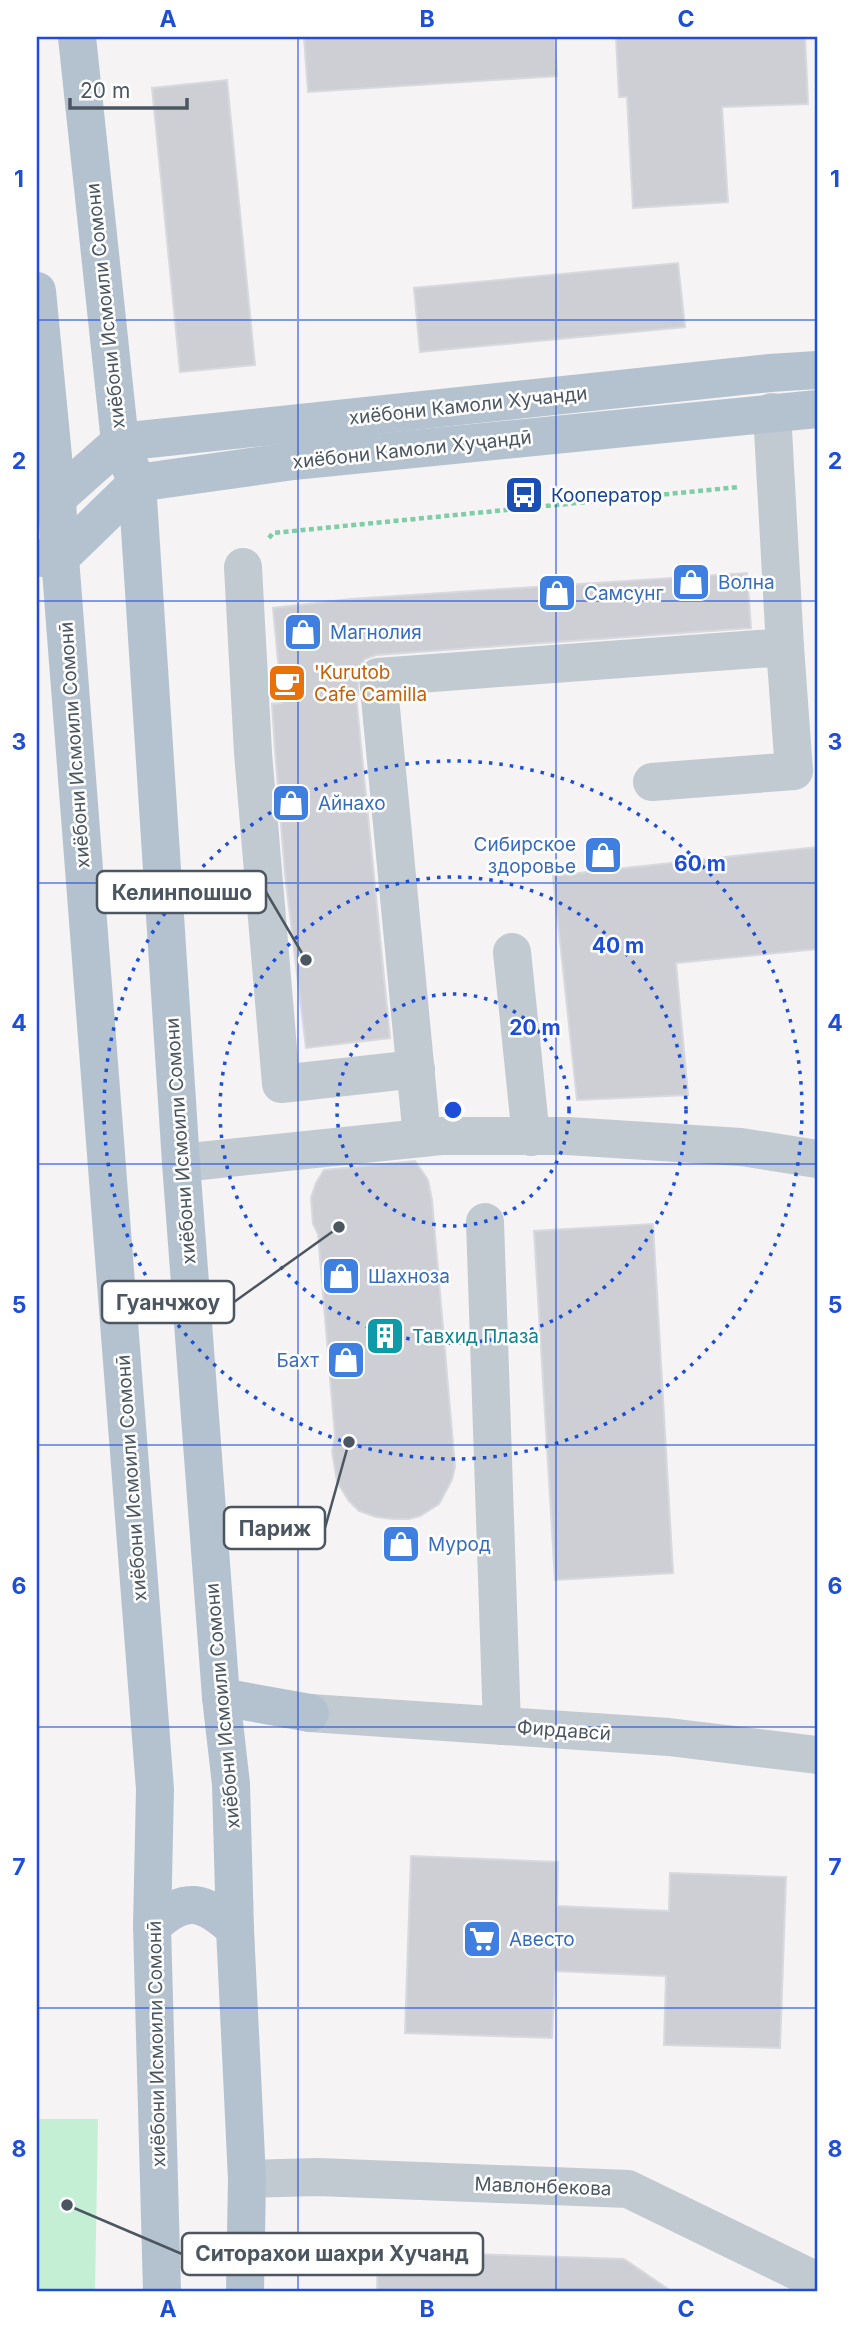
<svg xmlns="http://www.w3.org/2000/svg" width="854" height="2328" font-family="Inter,sans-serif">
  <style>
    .green { fill: #c4efd5 }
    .building { fill: #cdcfd5; stroke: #d7d9de; stroke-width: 2 }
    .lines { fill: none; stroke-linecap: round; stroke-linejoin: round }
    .path { stroke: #7dcda5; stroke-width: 4.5; stroke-dasharray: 5 3.5; stroke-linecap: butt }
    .minor { stroke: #c1cad1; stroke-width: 38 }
    .major { stroke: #b4c2d0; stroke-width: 38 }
    .grid { fill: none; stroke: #1d4ed8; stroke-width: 2; stroke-opacity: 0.55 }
    .ring { fill: none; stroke: #1d4ed8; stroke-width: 3.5; stroke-dasharray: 3.5 7 }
    .labels { text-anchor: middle; stroke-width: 5; stroke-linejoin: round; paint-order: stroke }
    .street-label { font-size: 19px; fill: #4b5660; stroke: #fff }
    .transit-label { font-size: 19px; fill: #164399; stroke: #fff; text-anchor: start }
    .shop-label { font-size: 19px; fill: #366cbe; stroke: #fff; text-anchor: start }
    .food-label { font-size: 19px; fill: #c56008; stroke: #fff; text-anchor: start }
    .culture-label { font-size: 19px; fill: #0d838f; stroke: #fff; text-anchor: start }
    .centre { fill: #1d4ed8; stroke: #fff; stroke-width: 3.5 }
    .ring-label { font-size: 21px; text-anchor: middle; font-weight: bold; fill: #1d4ed8; stroke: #fff; stroke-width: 5; stroke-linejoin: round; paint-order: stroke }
    .leader { fill: none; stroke: #4b5660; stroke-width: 2.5 }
    .callout-dot { fill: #4b5660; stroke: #fff; stroke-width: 2.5 }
    .callout { fill: #fff; stroke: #4b5660; stroke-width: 2.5 }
    .callout-label { font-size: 21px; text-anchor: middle; font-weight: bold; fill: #4b5660 }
    .neatline { fill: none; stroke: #1d4ed8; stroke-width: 2.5 }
    .grid-label { font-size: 23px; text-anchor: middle; font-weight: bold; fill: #1d4ed8 }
  </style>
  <rect width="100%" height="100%" fill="#f5f3f3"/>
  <polygon class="green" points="37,2119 98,2119 95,2291 37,2291"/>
  <g class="building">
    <polygon points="304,37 555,37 557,76 308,92"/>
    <polygon points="616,37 805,37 808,104 722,107 728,202 633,208 627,97 619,97"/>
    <polygon points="227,80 255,365 180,372 152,88"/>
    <polygon points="678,263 685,327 420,352 414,288"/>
    <polygon points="747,573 751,628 376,655 365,659 358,668 358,695 356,695 390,1038 306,1048 285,874 275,751 272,704 282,703 273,608 351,599"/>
    <polygon points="817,847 817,949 676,963 688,1095 577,1100 553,876"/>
    <polygon points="415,1161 428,1180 432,1200 455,1467 452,1480 439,1504 420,1516 409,1519 393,1519 376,1517 359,1511 349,1501 337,1482 332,1451 335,1437 318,1234 313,1224 311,1198 316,1183 324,1170"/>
    <polygon points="653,1224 673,1573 555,1580 534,1231"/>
    <polygon points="411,1856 558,1862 557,1906 669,1911 670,1873 786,1877 780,2048 664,2045 666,1976 555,1971 552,2038 405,2033"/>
    <polygon points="378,2251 624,2259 671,2291 377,2291"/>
  </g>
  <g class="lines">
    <polyline class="path" points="269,538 273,533 739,487"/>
    <g class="minor">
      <polyline points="243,567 253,753 281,1084 416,1069"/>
      <polyline points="652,782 794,771 785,647"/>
      <polyline points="512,952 531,1137"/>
      <polyline points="422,1138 378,677 785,647 772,412"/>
      <polyline points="181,1163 441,1136 567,1136 741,1147 817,1159"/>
      <polyline points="485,1222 502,1726"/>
      <polyline points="310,1713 669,1737 817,1755"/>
      <polyline points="247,2179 318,2177 628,2189 817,2281"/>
    </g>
    <g class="major">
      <polyline points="77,37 120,442 137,483 181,1163 221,1697 231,1784 235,1929 247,2179 245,2291"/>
      <polyline points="37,291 57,498 60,558 155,1789 152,1926 162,2291"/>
      <polyline points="120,442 770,373 817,370"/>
      <polyline points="38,498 57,498 120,442"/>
      <polyline points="42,558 60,558 137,483 293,461 817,409"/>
      <polyline points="221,1697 310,1713"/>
      <path d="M152 1926C186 1895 203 1900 235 1929"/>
    </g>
  </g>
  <path class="grid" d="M298 37V2291M556 37V2291M37 320H817M37 601H817M37 883H817M37 1164H817M37 1445H817M37 1727H817M37 2008H817"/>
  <g class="ring">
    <circle cx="453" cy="1110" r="116"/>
    <circle cx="453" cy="1110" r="233"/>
    <circle cx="453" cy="1110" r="349"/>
  </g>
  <defs>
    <symbol id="bus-square" viewBox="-11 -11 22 22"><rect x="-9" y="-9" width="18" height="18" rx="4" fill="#1a4fb4" stroke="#fff"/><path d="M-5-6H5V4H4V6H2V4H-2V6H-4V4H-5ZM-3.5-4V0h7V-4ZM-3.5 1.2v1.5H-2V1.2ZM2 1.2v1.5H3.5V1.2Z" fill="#fff"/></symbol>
    <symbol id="shop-square" viewBox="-11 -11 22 22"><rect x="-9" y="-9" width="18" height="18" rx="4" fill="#3f7fe0" stroke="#fff"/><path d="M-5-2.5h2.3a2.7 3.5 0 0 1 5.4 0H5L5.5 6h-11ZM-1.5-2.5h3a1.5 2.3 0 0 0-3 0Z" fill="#fff"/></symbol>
    <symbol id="cafe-square" viewBox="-11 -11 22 22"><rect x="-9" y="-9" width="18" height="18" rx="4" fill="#e8710a" stroke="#fff"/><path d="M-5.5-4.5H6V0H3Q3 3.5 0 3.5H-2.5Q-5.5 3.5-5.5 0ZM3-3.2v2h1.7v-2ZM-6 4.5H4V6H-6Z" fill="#fff"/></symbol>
    <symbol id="building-square" viewBox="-11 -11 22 22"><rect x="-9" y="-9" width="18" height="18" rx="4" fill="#0f9aa8" stroke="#fff"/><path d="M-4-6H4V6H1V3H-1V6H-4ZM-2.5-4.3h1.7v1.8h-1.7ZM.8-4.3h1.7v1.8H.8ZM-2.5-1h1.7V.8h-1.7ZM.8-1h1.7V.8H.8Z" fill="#fff"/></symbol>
    <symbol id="supermarket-square" viewBox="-11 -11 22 22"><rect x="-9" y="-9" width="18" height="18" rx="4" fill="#3f7fe0" stroke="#fff"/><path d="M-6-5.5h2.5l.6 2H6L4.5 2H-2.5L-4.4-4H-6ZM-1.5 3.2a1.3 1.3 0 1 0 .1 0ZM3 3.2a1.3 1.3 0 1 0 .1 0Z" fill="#fff"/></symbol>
  </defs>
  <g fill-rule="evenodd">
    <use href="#bus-square" x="502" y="473" width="44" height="44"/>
    <use href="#shop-square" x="669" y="560" width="44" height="44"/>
    <use href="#shop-square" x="535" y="571" width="44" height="44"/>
    <use href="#shop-square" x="281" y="610" width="44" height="44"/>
    <use href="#cafe-square" x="265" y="661" width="44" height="44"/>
    <use href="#shop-square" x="269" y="781" width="44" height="44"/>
    <use href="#shop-square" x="581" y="833" width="44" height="44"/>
    <use href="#shop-square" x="319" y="1254" width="44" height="44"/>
    <use href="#building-square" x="363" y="1314" width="44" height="44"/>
    <use href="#shop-square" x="324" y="1338" width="44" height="44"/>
    <use href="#shop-square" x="379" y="1522" width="44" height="44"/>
    <use href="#supermarket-square" x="460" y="1917" width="44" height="44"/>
  </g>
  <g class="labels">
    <g class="street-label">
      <text transform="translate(105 306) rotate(-96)" y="7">хиёбони Исмоили Сомони</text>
      <text transform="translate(468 405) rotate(-6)" y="7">хиёбони Камоли Хучанди</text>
      <text transform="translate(412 449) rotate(-6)" y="7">хиёбони Камоли Хуҷандӣ</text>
      <text transform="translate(74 745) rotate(-94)" y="7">хиёбони Исмоили Сомонӣ</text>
      <text transform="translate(180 1141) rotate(-94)" y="7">хиёбони Исмоили Сомони</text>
      <text transform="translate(131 1478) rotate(-94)" y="7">хиёбони Исмоили Сомонӣ</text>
      <text transform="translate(222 1706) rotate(-95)" y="7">хиёбони Исмоили Сомони</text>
      <text transform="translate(564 1730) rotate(4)" y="7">Фирдавсӣ</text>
      <text transform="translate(156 2044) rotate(-91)" y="7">хиёбони Исмоили Сомонӣ</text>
      <text transform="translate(543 2186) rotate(2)" y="7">Мавлонбекова</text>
    </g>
    <g class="transit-label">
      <text x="551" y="502">Кооператор</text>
    </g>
    <g class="shop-label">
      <text x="718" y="589">Волна</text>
      <text x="584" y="600">Самсунг</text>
      <text x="330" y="639">Магнолия</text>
      <text x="318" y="810">Айнахо</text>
      <text x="576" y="851" text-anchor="end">Сибирское<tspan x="576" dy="22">здоровье</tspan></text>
      <text x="368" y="1283">Шахноза</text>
      <text x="319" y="1367" text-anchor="end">Бахт</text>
      <text x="428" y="1551">Мурод</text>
      <text x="509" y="1946">Авесто</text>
    </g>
    <g class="food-label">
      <text x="314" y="679">'Kurutob<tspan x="314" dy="22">Cafe Camilla</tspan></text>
    </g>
    <g class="culture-label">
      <text x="412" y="1343">Тавхид Плаза</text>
    </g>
  </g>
  <circle cx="453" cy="1110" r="10" class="centre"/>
  <g class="ring-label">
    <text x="700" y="871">60 m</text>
    <text x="618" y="953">40 m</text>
    <text x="535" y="1035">20 m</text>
  </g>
  <path class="leader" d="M306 960L266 892M339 1227L234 1302M349 1442L325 1528M67 2205L182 2254"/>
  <g class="callout-dot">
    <circle cx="306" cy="960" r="7"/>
    <circle cx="339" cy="1227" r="7"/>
    <circle cx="349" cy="1442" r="7"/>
    <circle cx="67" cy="2205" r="7"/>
  </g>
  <g class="callout">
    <rect x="97" y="871" width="169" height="42" rx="7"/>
    <rect x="102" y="1281" width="132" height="42" rx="7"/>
    <rect x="224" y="1507" width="101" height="42" rx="7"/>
    <rect x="182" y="2233" width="301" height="42" rx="7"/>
  </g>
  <g class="callout-label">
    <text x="182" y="900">Келинпошшо</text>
    <text x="168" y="1310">Гуанчжоу</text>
    <text x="275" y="1536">Париж</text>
    <text x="332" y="2261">Ситорахои шахри Хучанд</text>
  </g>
  <rect width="854" height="2328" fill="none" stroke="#ffffff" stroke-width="77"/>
  <path d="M70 98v10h117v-10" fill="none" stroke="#4b5660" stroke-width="3.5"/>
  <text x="80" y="98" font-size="21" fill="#4b5660" stroke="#ffffff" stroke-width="5" paint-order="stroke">20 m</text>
  <rect x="38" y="38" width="778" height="2252" class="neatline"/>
  <g class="grid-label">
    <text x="168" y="27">A</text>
    <text x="427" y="27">B</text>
    <text x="686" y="27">C</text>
    <text x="19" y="187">1</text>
    <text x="835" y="187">1</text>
    <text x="19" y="469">2</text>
    <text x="835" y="469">2</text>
    <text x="19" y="750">3</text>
    <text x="835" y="750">3</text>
    <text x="19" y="1031">4</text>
    <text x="835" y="1031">4</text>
    <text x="19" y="1313">5</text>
    <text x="835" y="1313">5</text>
    <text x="19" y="1594">6</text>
    <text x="835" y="1594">6</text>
    <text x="19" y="1875">7</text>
    <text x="835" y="1875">7</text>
    <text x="19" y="2157">8</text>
    <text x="835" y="2157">8</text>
    <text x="168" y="2317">A</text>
    <text x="427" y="2317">B</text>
    <text x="686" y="2317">C</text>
  </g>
</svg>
